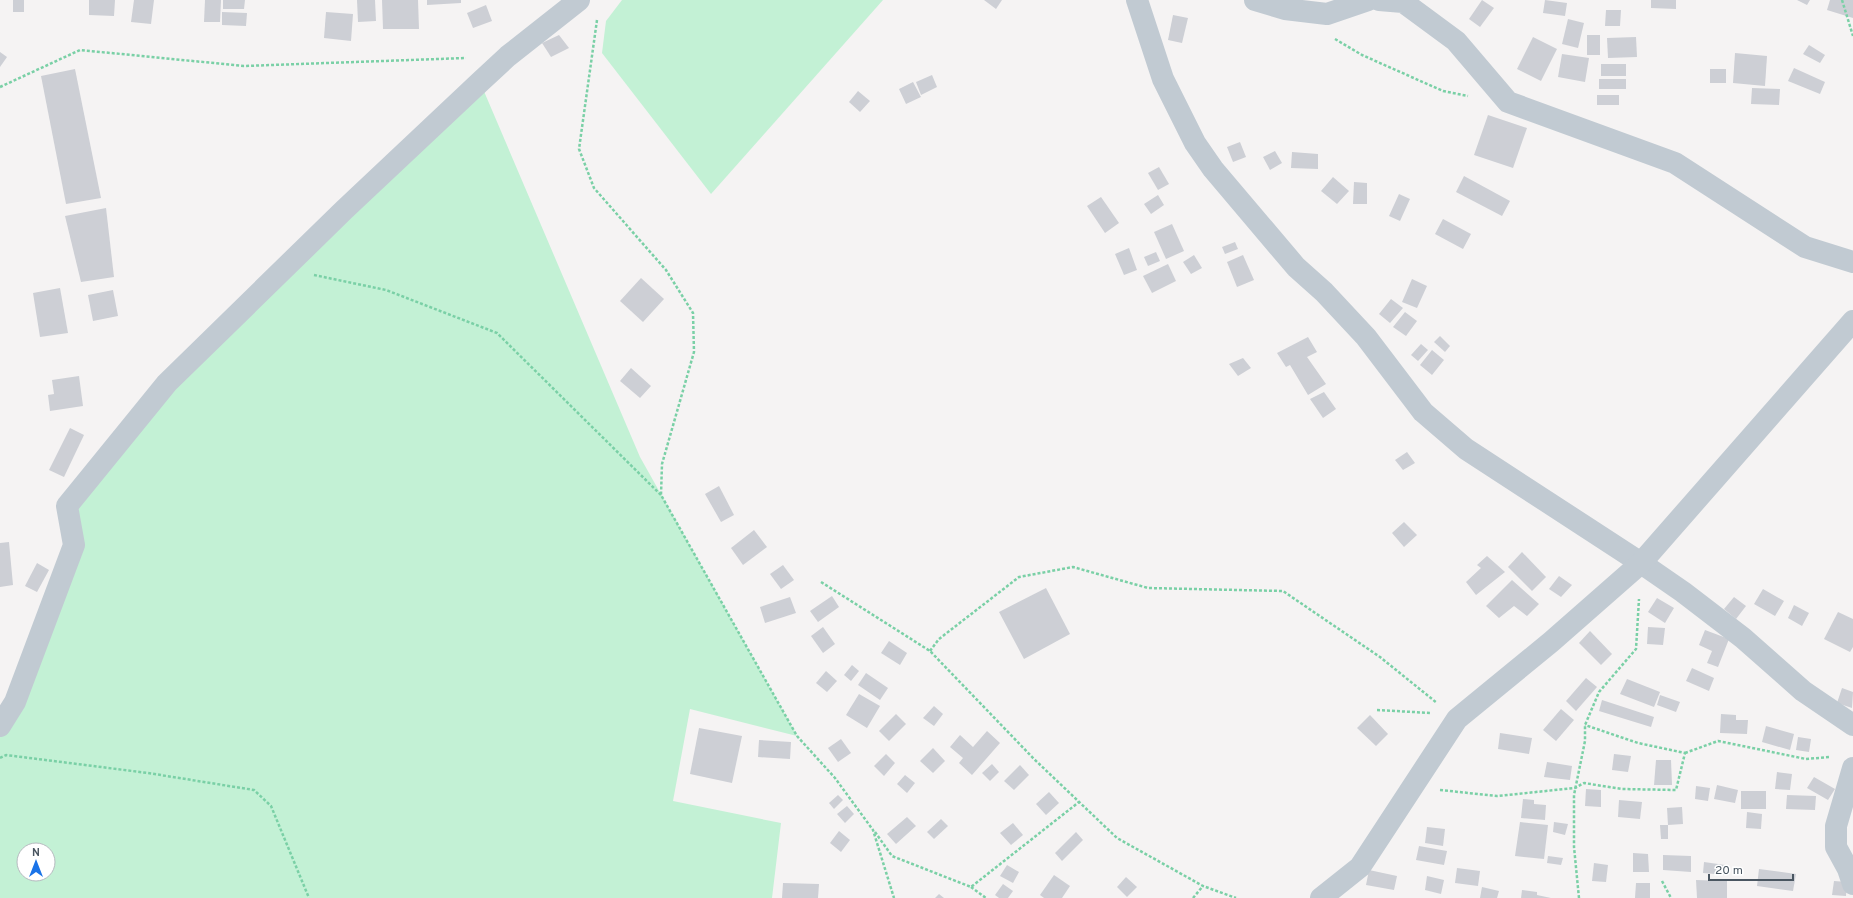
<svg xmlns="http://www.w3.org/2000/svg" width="1853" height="898" font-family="Overpass,sans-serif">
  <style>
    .green { fill: #c3f1d5; fill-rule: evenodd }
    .building { fill: #cdcfd5 }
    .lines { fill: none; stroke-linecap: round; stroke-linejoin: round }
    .path { stroke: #7ad0a6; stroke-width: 2.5; stroke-dasharray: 3 2; stroke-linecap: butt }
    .street { stroke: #c1cad2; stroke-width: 22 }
  </style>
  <rect width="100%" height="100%" fill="#f5f3f3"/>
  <g class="green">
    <polygon points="622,0 883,0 711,194 602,53 606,21"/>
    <path d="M480 82 640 457 797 736 690 709 673 801 781 823 772 898H0V726L74 546 67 505 167 383ZM24 850H48V874H24Z"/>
  </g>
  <g class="building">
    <rect x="13" y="0" width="11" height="12"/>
    <polygon points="89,0 115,0 114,16 89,15"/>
    <polygon points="134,0 154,0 151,24 131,22"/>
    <polygon points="205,0 221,0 220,22 204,22"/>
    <polygon points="223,0 245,0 244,9 223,9"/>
    <polygon points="357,0 375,0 376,21 358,22"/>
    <polygon points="382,0 418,0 419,29 383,29"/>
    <polygon points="427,0 461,0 461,3 427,5"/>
    <polygon points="984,0 1002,0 996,9"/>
    <polygon points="1482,0 1494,8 1480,27 1469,19"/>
    <polygon points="1545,0 1567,3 1565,16 1543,13"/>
    <polygon points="1651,0 1676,0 1676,9 1651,8"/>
    <polygon points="1797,0 1810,0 1807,5"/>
    <polygon points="1830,0 1853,0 1853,18 1827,10"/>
    <polygon points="486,5 492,21 473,28 467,13"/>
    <polygon points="1606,10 1621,10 1620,26 1605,26"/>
    <polygon points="222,12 247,13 246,26 222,25"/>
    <polygon points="326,12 353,14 351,41 324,38"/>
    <polygon points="1173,15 1188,18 1182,43 1168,40"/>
    <polygon points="1568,19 1584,23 1578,48 1562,44"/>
    <polygon points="559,35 569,48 551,57 542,43"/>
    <rect x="1587" y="35" width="13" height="20"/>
    <polygon points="1533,37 1557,49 1541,81 1517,69"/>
    <polygon points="1636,37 1637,57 1608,58 1607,38"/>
    <polygon points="1809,45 1825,55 1820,63 1803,54"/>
    <polygon points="0,52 7,57 0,67"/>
    <polygon points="1735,53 1767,56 1765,86 1733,83"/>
    <polygon points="1562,54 1589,58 1585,82 1558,77"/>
    <rect x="1601" y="64" width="25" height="12"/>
    <polygon points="1794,68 1825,82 1820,94 1788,81"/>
    <polygon points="75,69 101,198 66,204 41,76"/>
    <rect x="1710" y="69" width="16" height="14"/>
    <polygon points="932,75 937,87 921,95 916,82"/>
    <rect x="1599" y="79" width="27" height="10"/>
    <polygon points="913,82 921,97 906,104 899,89"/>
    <polygon points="1752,88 1780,89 1779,105 1751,104"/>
    <polygon points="858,91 870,101 860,112 849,102"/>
    <rect x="1597" y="95" width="22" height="10"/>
    <polygon points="1488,115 1527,128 1513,168 1474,155"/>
    <polygon points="1240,142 1246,157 1233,162 1227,147"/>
    <polygon points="1275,151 1282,163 1270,170 1263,157"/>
    <polygon points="1292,152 1318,154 1318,169 1291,168"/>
    <polygon points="1159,167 1169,184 1158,190 1148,173"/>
    <polygon points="1464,176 1510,201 1502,216 1456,192"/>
    <polygon points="1333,177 1349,191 1337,204 1321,191"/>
    <polygon points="1354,182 1367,183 1367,204 1353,204"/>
    <polygon points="1399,194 1410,199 1400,221 1389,216"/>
    <polygon points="1158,195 1164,205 1151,214 1144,204"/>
    <polygon points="1101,197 1119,223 1105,233 1087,206"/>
    <polygon points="106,208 114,277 81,282 65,216"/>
    <polygon points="1443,219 1471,234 1463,249 1435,234"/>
    <polygon points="1172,224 1184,251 1166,259 1154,232"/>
    <polygon points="1235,242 1238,249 1225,254 1222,247"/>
    <polygon points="1129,248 1137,270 1124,275 1115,254"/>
    <polygon points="1156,252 1160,261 1148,266 1144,257"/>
    <polygon points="1194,255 1202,268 1191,274 1183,262"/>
    <polygon points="1243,255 1254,280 1237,287 1227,262"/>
    <polygon points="1168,264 1176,281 1152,293 1143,276"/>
    <polygon points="641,278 664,299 643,322 620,301"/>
    <polygon points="1412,279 1427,286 1417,308 1402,302"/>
    <polygon points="60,288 68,333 40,337 33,293"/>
    <polygon points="113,290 118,316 93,321 88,295"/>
    <polygon points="1391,299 1403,308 1390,323 1379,314"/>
    <polygon points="1405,312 1417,321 1406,336 1393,327"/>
    <polygon points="1440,336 1450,346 1445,352 1434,342"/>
    <polygon points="1308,337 1317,352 1307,357 1326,384 1308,395 1290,365 1286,367 1277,353"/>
    <polygon points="1421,344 1428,350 1418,361 1411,355"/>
    <polygon points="1432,350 1444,360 1432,375 1420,365"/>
    <polygon points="1243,358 1251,368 1238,376 1229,364"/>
    <polygon points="631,368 651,386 640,398 620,381"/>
    <polygon points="79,376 83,406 50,411 48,395 54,394 52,380"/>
    <polygon points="1324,392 1336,409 1323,418 1310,399"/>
    <polygon points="70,428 84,435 64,477 49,470"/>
    <polygon points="1407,452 1415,463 1403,470 1395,460"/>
    <polygon points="719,486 734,515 721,522 705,494"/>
    <polygon points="1404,522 1417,535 1404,547 1392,533"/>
    <polygon points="754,530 767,547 743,565 731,548"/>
    <polygon points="9,542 13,585 0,587 0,543"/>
    <polygon points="1522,552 1546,577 1532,591 1508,567"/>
    <polygon points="1487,556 1505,572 1476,595 1466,582 1481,568 1477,565"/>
    <polygon points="37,563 49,570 37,592 25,586"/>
    <polygon points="783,565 794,580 781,589 770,574"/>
    <polygon points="1559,576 1572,585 1561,597 1549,589"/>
    <polygon points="1512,580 1539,604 1527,616 1514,606 1499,618 1486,606"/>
    <polygon points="1046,588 1070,634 1024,659 999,612"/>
    <polygon points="1763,589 1784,601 1775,616 1754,604"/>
    <polygon points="832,596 839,607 818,622 810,611"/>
    <polygon points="790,597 796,613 765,623 760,607"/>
    <polygon points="1734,597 1746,606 1736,619 1724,609"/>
    <polygon points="1657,598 1674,608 1665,623 1648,612"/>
    <polygon points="1794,605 1809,613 1802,626 1788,618"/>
    <polygon points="1838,612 1853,619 1853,647 1850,652 1824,639"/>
    <polygon points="823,627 835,644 823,653 811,636"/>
    <polygon points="1648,627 1665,628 1663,645 1647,644"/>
    <polygon points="1705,630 1729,639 1718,667 1707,663 1712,651 1699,645"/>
    <polygon points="1590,631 1612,654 1601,665 1579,643"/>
    <polygon points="889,641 907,653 900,665 881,653"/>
    <polygon points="852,665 859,671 851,681 844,675"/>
    <polygon points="1692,668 1714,678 1709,691 1686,681"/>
    <polygon points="826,671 837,681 827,692 816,683"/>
    <polygon points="866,673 888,688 880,700 858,685"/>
    <polygon points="1586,678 1597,687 1576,711 1566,701"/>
    <polygon points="1627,679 1660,692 1654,707 1620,694"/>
    <polygon points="1842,688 1853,692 1852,708 1837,703"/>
    <polygon points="859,694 880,706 867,728 846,715"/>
    <polygon points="1660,695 1680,702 1676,712 1657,705"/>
    <polygon points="1602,700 1654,717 1651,727 1599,711"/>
    <polygon points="934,706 943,714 934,726 923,718"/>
    <polygon points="1561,709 1574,720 1556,741 1543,730"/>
    <polygon points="896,714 906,724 889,741 879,731"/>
    <polygon points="1721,714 1736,715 1736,720 1748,720 1747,734 1720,733"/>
    <polygon points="1370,715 1388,734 1376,746 1357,728"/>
    <polygon points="1766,726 1794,734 1790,750 1762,742"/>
    <polygon points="699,728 742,736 732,783 690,774"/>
    <polygon points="987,731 1000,743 972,775 959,763 963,758 950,747 960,735 973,747"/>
    <polygon points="1500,733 1532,738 1529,754 1498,749"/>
    <polygon points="1798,737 1811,739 1809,752 1796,750"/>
    <polygon points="841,739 851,753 838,762 828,748"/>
    <polygon points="759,740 791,742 790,759 758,757"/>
    <polygon points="933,748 945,761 933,773 920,761"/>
    <polygon points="886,754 895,763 884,776 874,766"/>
    <polygon points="1614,754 1631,756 1628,772 1612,770"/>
    <polygon points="1656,760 1671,760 1672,785 1654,785"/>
    <polygon points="1547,762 1572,766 1570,780 1544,777"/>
    <polygon points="992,764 999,772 990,781 982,773"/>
    <polygon points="1020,765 1029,775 1014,790 1004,781"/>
    <polygon points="1777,772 1792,774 1790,790 1775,789"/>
    <polygon points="905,775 915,783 907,793 897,784"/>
    <polygon points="1814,777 1835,789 1828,800 1807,788"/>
    <polygon points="1717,785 1738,790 1735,803 1714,799"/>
    <polygon points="1696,786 1710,788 1708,801 1695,799"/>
    <polygon points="1586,789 1601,790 1601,807 1585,806"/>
    <rect x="1741" y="791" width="25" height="18"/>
    <polygon points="1049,792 1059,803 1046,815 1036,804"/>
    <polygon points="838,795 843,800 834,809 829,803"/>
    <polygon points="1787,795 1816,796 1815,810 1786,809"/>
    <polygon points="1523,799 1534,800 1534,804 1546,805 1545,820 1521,818"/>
    <polygon points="1619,800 1642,802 1640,819 1618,817"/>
    <polygon points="847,806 854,814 845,823 837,814"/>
    <polygon points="1682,807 1683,824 1668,825 1667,808"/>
    <polygon points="1747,812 1762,814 1761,829 1746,828"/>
    <polygon points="907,817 916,826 896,844 887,834"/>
    <polygon points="941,819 948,826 934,839 927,832"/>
    <polygon points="1520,822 1548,825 1544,859 1515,856"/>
    <polygon points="1554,822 1568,824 1565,835 1553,832"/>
    <polygon points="1013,823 1023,835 1011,845 1000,833"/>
    <polygon points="1660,825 1668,825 1668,839 1661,839"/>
    <polygon points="1427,827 1445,829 1443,846 1425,843"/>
    <polygon points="839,831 850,840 841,852 830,843"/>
    <polygon points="1076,832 1083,840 1062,861 1055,853"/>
    <polygon points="1419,846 1447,851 1444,865 1416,860"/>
    <polygon points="1633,853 1648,854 1649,872 1633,872"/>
    <polygon points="1663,855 1691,856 1691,872 1663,870"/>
    <polygon points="1548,856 1563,858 1561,865 1547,863"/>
    <polygon points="1704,862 1725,865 1726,875 1703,873"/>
    <polygon points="1594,863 1608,865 1606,882 1592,881"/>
    <polygon points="1007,865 1019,872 1013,883 1000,876"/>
    <polygon points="1457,868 1480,871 1478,886 1455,883"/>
    <polygon points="1759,869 1796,874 1793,891 1757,886"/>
    <polygon points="1369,870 1397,876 1394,890 1366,885"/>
    <polygon points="1054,875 1070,886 1062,898 1044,898 1040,895"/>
    <polygon points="1427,876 1444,880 1441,894 1425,890"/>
    <polygon points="1126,877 1137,887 1127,897 1117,887"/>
    <polygon points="1696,880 1727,881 1727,898 1697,898"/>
    <polygon points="1834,881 1847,882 1846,896 1832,895"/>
    <polygon points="783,883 819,884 818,898 782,898"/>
    <polygon points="1636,883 1650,883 1650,898 1635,898"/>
    <polygon points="1003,884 1013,891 1008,898 999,898 995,895"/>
    <polygon points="1482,887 1499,891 1497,898 1480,898"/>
    <polygon points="1522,890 1537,892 1537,895 1551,898 1521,898"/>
    <polygon points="939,894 944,898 935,898"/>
  </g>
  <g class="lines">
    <g class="path">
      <polyline points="1842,0 1853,36"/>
      <polyline points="597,20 579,149 594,188 666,270 693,313 694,352 662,464 661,495 797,736 835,778 873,830 894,898"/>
      <polyline points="1335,39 1362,55 1443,91 1468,96"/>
      <polyline points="0,87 80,50 244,66 466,58"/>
      <polyline points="314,275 386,290 497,333 661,495"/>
      <polyline points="821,582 930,651 1034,759 1117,838 1203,886 1236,898"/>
      <polyline points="930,651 939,639 1019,577 1073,567 1148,588 1283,591 1380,657 1437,703"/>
      <polyline points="1377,710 1431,713"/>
      <polyline points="1685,753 1718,741 1806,759 1830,757"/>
      <polyline points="0,758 6,755 148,773 254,790 271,806 309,898"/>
      <polyline points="1440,790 1497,796 1575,788 1584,783 1622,789 1676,790 1685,753 1638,743 1585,725"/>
      <polyline points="875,832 892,856 971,887 1079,802"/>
      <polyline points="1662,881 1671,898"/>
      <polyline points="971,887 986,898"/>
      <polyline points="1193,898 1203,886"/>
      <polyline points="1579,898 1574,847 1574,795 1585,741 1585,725 1599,692 1636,649 1639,599"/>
    </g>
    <g class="street">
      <polyline points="1137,0 1163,79 1195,143 1213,169 1296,267 1324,292 1366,337 1423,412 1466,449 1641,563 1683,592 1743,638 1803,691 1853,725"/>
      <polyline points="1255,0 1285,9 1327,14 1368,0"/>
      <polyline points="1379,0 1403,2 1456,41 1508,102 1675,163 1805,247 1853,262"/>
      <polyline points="0,726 15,702 74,545 67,506 167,383 344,210 480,82 508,56 579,0"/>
      <polyline points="1853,768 1836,826 1836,847 1848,869 1853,884"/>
      <polyline points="1321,898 1360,867 1457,719 1551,642 1641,563 1853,321"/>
    </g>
  </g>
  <g transform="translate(36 862)"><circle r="19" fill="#ffffff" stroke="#b7bbc0"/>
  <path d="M0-3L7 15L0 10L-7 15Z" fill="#1a73e8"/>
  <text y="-6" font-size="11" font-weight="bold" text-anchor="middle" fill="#4a5661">N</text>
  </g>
  <path d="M1709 874v6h84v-6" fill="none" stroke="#4a5661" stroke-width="2"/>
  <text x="1715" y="874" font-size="12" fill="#4a5661" stroke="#ffffff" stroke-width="3" paint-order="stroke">20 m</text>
</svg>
